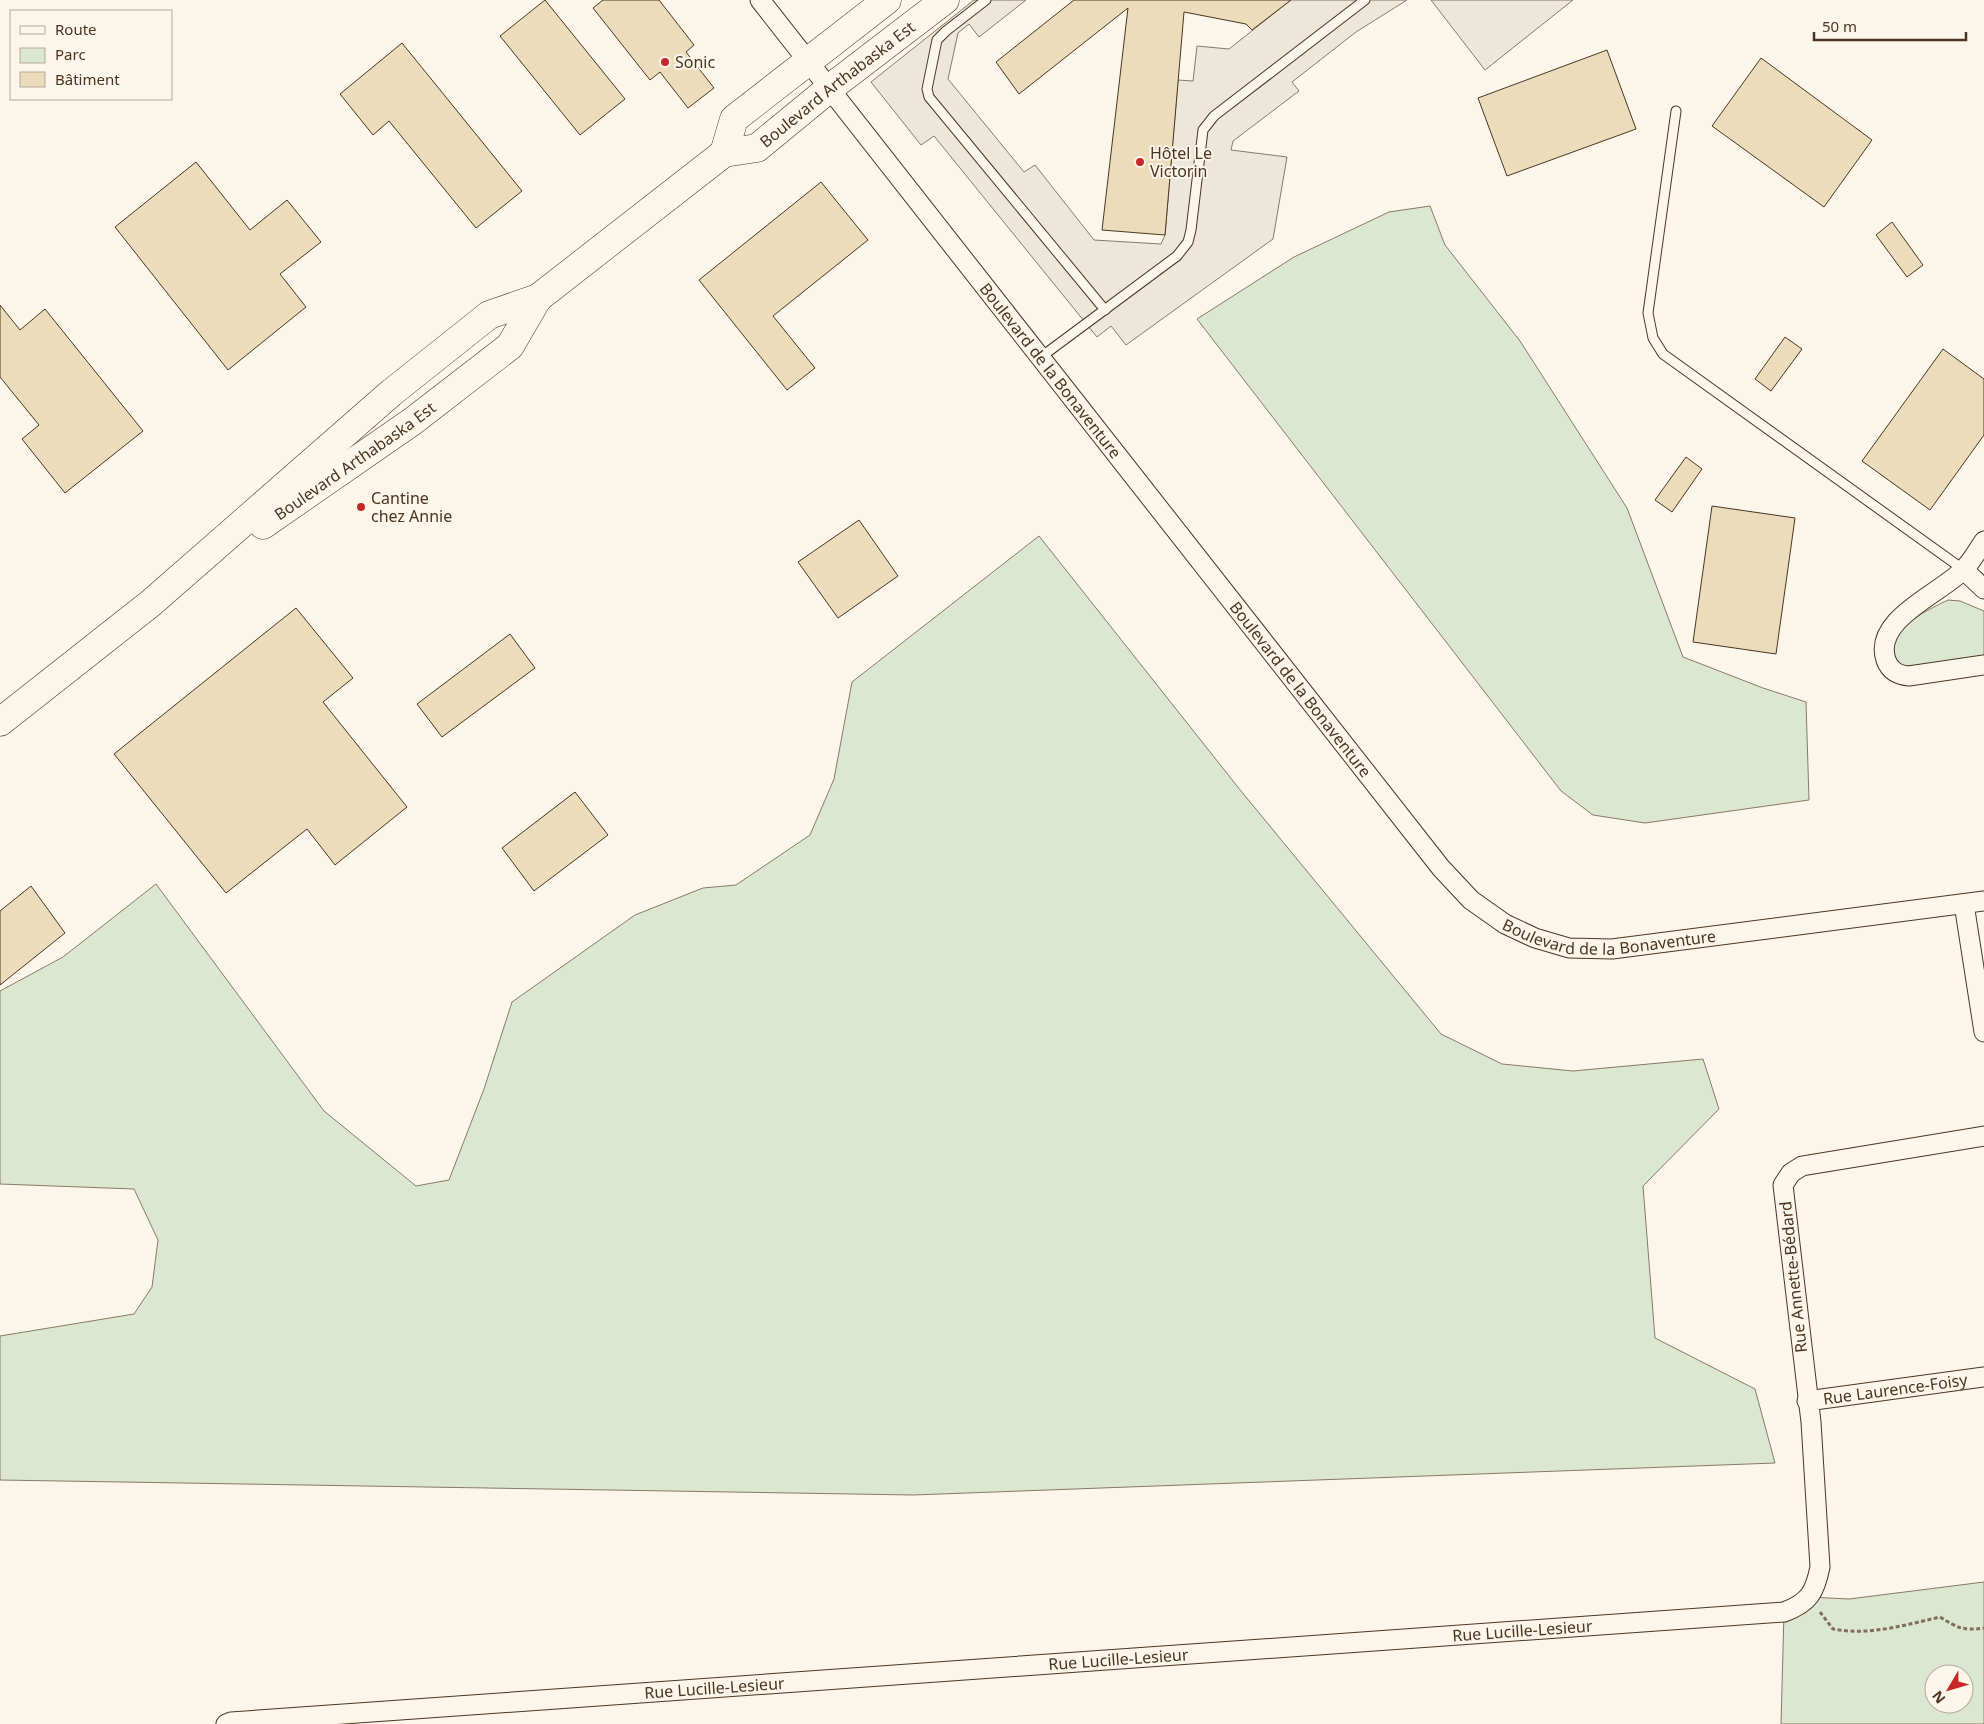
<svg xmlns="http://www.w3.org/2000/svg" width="1984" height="1724" font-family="'Noto Sans',sans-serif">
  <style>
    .green { fill: #dce7d0; stroke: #887966; fill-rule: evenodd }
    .parking { fill: #ede7d9; stroke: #887966 }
    .building { fill: #ecdcbc; stroke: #4a3520 }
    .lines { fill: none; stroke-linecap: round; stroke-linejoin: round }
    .lane-casing { stroke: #4a3520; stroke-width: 11 }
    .street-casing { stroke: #4a3520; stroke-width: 21 }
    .primary-casing { stroke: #4a3520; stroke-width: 29 }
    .path { stroke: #7f6f5c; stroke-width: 3; stroke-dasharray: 4 2.5; stroke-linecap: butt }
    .lane { stroke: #fbf6e9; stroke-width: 9 }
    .street { stroke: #fbf6e9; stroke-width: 19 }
    .primary { stroke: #fbf6e9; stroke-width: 28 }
    .poi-dot { fill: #c62828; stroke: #fbf6e9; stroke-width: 2 }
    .labels { text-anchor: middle; stroke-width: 4; stroke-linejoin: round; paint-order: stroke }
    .poi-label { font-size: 16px; fill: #4a3520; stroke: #fbf6e9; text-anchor: start }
    .street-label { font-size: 16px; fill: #4a3520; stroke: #fbf6e9 }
  </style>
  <rect width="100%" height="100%" fill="#fbf6e9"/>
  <g class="green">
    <polygon points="1430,206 1445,245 1520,341 1627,508 1683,657 1763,688 1806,702 1809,800 1645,823 1593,815 1561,791 1197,319 1294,257 1389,212"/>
    <polygon points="1039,536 1241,791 1441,1034 1502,1064 1573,1071 1703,1059 1719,1109 1643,1186 1655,1338 1755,1389 1775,1463 913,1495 0,1480 0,1336 134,1314 152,1287 158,1240 134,1189 0,1184 0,991 63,957 156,884 324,1111 416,1186 449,1180 484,1089 512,1002 635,915 703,888 736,885 810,835 834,779 852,682"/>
    <path d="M1948 600 1960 601 1984 611V659L1917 670 1900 666 1894 658C1893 651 1892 644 1896 638 1905 620 1930 609 1948 600Z"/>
    <path d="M1984 1582V1724H1781L1784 1612 1809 1597 1849 1599ZM1934 1674H1964V1704H1934Z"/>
  </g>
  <g class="parking">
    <polygon points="974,0 1026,0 979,37 969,24 958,33 948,79 1024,172 1035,165 1094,240 1161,244 1165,235 1178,80 1193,81 1197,46 1229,49 1291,0 1407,0 1356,32 1292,82 1299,91 1233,141 1231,150 1287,157 1273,239 1126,345 1111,326 1097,337 934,136 921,145 871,82"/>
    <polygon points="1431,0 1573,0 1485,70"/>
  </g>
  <g class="building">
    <polygon points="545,0 625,99 580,135 500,36"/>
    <polygon points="603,0 659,0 694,45 686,52 714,88 688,108 660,72 650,80 593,8"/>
    <polygon points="1074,0 1291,0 1252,30 1246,24 1184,12 1165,235 1102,230 1128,8 1019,94 996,62"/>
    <polygon points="402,43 522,191 476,228 389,121 373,135 340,94"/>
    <polygon points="1607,50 1636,129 1507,176 1478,98"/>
    <polygon points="1761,58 1872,140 1824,207 1712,126"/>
    <polygon points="196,162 250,230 287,200 321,242 280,274 306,307 228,370 115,227"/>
    <polygon points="821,182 868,240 773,316 815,368 787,390 699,280"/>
    <polygon points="1892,222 1923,265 1907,277 1876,235"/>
    <polygon points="0,305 20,330 45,309 143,431 65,493 22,439 39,425 0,377"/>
    <polygon points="1785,337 1802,349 1771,391 1755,379"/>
    <polygon points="1943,349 1984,379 1984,435 1930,510 1862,461"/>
    <polygon points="1686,457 1702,469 1672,512 1655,500"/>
    <polygon points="1712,506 1795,518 1776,654 1693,642"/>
    <polygon points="859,520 898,576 838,618 798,562"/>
    <polygon points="296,608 353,678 323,702 407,807 335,865 307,829 226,893 114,754"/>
    <polygon points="510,634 535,668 442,737 417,704"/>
    <polygon points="575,792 608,835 534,891 502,848"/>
    <polygon points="31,886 65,933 0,985 0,911"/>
  </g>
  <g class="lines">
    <defs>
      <g id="lane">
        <polyline points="986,0 946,31 937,40 927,89 929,97 1105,310"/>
        <polyline points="1676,111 1648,313 1653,338 1663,354 1964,570"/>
        <polyline points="1041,357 1177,256 1188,242 1191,230 1203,130 1214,116 1365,0"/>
      </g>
      <g id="street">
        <path id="s1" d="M760 0 1441 868 1471 900 1505 924 1535 938 1569 948 1612 949 1984 901"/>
        <path d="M1984 541C1978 550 1972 561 1964 569 1942 593 1872 619 1886 660 1890 671 1898 675 1909 676L1984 665"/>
        <polyline points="1964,570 1984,589"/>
        <polyline points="1964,904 1984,1032"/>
        <path id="s2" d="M1807 1401 1984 1377"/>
        <path id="s3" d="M226 1724 231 1722 1784 1612C1809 1603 1815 1592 1820 1567L1811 1422 1783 1185 1791 1173 1802 1166 1984 1136"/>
      </g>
      <g id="primary">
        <polyline points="724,153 734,119 887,0"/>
        <path id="s4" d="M263 525 413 421 510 346 538 298"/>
        <path id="s5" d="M0 722 151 603 391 393 489 315 538 298 724 153 757 148 830 88 945 0"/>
      </g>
    </defs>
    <use href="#lane" class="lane-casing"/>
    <use href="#street" class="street-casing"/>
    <use href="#primary" class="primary-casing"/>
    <path class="path" d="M1820 1612 1833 1629C1869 1636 1905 1625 1940 1617 1958 1628 1963 1631 1984 1628"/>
    <use href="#lane" class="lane"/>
    <use href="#street" class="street"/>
    <use href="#primary" class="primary"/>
  </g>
  <g class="poi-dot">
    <circle cx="665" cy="62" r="5"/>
    <circle cx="1140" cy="162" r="5"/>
    <circle cx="361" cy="507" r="5"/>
  </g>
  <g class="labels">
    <g class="poi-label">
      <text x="675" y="68">Sonic</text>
      <text x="1150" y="159">Hôtel Le<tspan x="1150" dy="18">Victorin</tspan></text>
      <text x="371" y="504">Cantine<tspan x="371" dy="18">chez Annie</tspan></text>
    </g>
    <g class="street-label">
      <text dy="6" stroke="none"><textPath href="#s5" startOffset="1060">Boulevard Arthabaska Est</textPath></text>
      <text dy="6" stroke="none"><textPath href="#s1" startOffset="471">Boulevard de la Bonaventure</textPath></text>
      <text dy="6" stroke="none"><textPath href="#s4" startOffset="112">Boulevard Arthabaska Est</textPath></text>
      <text dy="6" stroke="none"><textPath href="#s1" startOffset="876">Boulevard de la Bonaventure</textPath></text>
      <text dy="6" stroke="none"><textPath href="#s1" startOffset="1296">Boulevard de la Bonaventure</textPath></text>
      <text transform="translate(1793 1277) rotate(-96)" y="6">Rue Annette-Bédard</text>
      <text dy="6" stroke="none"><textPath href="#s2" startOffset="89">Rue Laurence-Foisy</textPath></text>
      <text dy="6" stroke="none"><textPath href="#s3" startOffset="1300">Rue Lucille-Lesieur</textPath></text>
      <text dy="6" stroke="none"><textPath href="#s3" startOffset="895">Rue Lucille-Lesieur</textPath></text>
      <text dy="6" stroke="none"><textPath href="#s3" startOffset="490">Rue Lucille-Lesieur</textPath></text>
    </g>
  </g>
  <rect x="10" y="10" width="162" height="90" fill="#fbf6e9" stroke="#b4a999"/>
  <rect x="20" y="26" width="25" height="8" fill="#fbf6e9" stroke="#b4a999"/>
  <text x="55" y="35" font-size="15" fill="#4a3520">Route</text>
  <rect x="20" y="48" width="25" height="15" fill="#dce7d0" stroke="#b4a999"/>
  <text x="55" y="60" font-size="15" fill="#4a3520">Parc</text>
  <rect x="20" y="72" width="25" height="15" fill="#ecdcbc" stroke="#b4a999"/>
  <text x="55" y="85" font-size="15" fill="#4a3520">Bâtiment</text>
  <g transform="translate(1949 1689) rotate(232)"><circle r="24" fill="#fbf6e9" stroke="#b4a999"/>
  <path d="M0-4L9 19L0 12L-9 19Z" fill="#c62828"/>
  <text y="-8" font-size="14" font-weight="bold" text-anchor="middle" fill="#4a3520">N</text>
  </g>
  <path d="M1814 32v8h152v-8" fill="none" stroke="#4a3520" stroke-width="2.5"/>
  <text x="1822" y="32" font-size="15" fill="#4a3520" stroke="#fbf6e9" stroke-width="4" paint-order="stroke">50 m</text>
</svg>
